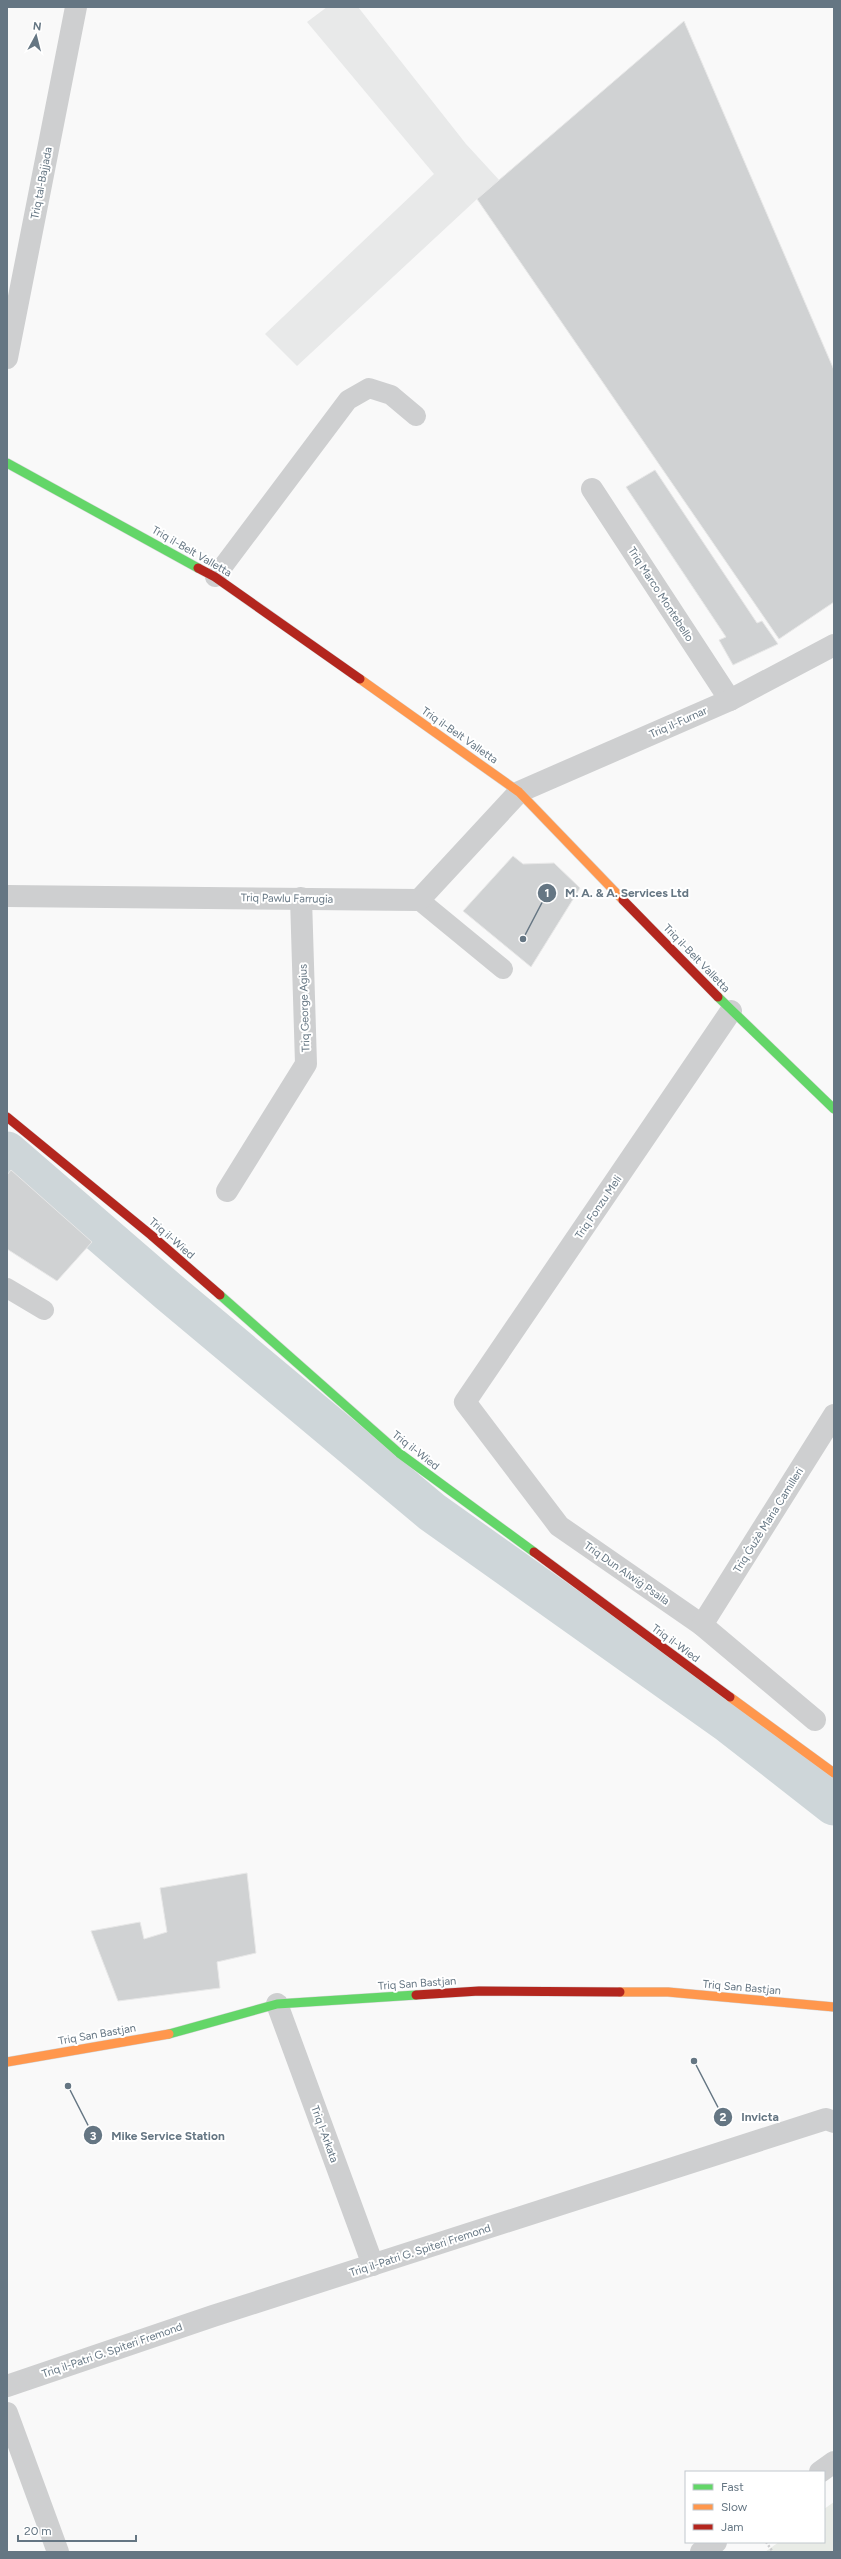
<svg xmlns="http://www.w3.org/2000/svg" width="841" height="2559" font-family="Figtree,sans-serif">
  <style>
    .built { fill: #e8e9e9 }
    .green { fill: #e8ebe6 }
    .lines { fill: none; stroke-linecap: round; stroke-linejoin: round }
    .canal { stroke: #ced6d9; stroke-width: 41 }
    .building { fill: #d0d2d3; stroke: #e8e8e8 }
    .fast-casing { stroke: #d5d6d7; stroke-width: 10 }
    .slow-casing { stroke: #d5d6d7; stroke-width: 10 }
    .jam-casing { stroke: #d5d6d7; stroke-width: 10 }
    .path { stroke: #cbcccd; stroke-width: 2.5; stroke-dasharray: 2 2; stroke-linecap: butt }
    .lane { stroke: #cecfd0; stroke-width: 20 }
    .street { stroke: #cecfd0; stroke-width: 22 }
    .fast { stroke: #63d668; stroke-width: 9 }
    .slow { stroke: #ff974d; stroke-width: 9 }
    .jam { stroke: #b3261e; stroke-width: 9 }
    .labels { text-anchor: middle; stroke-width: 4; stroke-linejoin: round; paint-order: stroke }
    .street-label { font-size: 11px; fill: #657683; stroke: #fff }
    .leader { fill: none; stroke: #657683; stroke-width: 1.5 }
    .callout-dot { fill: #657683; stroke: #fff; stroke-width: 1.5 }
    .mark-label { font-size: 12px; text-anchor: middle; font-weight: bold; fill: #fff }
    .callout-label { font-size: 12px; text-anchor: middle; font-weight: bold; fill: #657683; stroke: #fff; stroke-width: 4; stroke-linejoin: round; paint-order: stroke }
  </style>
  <rect width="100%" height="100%" fill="#f9f9f9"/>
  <polygon class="built" points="327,7 358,7 466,144 500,181 477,199 297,366 265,334 434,174 307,22"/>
  <polygon class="green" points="834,2502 834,2552 765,2552 779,2542 824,2542 824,2509"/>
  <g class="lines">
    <polyline class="canal" points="7,1152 169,1292 432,1512 729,1723 834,1805"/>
  </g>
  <g class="building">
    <polygon points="684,21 834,370 834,602 779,639 477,199"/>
    <polygon points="655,470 757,623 762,621 778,644 733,665 719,640 726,637 626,487"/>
    <polygon points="513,856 523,864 554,863 580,888 531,967 463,911"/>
    <polygon points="11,1170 92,1242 57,1281 7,1249 7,1175"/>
    <polygon points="247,1873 256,1953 217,1962 220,1988 118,2001 91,1931 140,1922 144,1939 167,1932 160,1888"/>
  </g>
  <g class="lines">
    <defs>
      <g id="fast">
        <polyline points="7,463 198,568"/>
        <polyline points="718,997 834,1109"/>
        <polyline points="220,1295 399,1453 534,1552"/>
        <polyline points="169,2034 277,2004 416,1995"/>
      </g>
      <g id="slow">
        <polyline points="360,679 519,792 623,900"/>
        <polyline points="730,1697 834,1773"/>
        <polyline points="620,1992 668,1992 834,2007"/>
        <polyline points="7,2062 169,2034"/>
      </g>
      <g id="jam">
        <polyline points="198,568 215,577 360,679"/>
        <polyline points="623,900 718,997"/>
        <polyline points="7,1117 151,1235 220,1295"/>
        <polyline points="534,1552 730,1697"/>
        <polyline points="416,1995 479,1991 620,1992"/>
      </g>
    </defs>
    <use href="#fast" class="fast-casing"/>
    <use href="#slow" class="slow-casing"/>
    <use href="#jam" class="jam-casing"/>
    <polyline class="path" points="766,2542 773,2552"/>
    <g class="lane">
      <polyline points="215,577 348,400 369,388 391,395 416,416"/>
      <polyline points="419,900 503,969"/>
      <polyline points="7,1288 44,1310"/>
    </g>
    <g class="street">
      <polyline points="7,358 76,7"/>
      <polyline points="592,489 730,700"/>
      <polyline points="7,896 419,900 519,792 730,700 834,645"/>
      <polyline points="731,1011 465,1402 559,1526 702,1625 815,1720"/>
      <polyline points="227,1191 306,1064 301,898"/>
      <polyline points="702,1625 834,1415"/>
      <polyline points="277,2004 373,2265"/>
      <polyline points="7,2386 213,2316 826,2119 834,2122"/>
      <polyline points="7,2413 58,2552"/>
      <polyline points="820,2472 834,2462"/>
      <polyline points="701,2552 716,2542"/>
    </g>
    <use href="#fast" class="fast"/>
    <use href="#slow" class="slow"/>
    <use href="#jam" class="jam"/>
  </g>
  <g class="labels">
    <g class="street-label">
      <text transform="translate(41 183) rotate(-79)" y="4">Triq tal-Bajjada</text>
      <text transform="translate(192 551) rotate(30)" y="4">Triq il-Belt Valletta</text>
      <text transform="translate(661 594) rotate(57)" y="4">Triq Marco Montebello</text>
      <text transform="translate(678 722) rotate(-24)" y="4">Triq il-Furnar</text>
      <text transform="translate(460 735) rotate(35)" y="4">Triq il-Belt Valletta</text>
      <text transform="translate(287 898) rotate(1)" y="4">Triq Pawlu Farrugia</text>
      <text transform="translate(697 958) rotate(46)" y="4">Triq il-Belt Valletta</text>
      <text transform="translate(304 1008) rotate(-92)" y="4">Triq George Agius</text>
      <text transform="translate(598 1207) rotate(-56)" y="4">Triq Fonzu Meli</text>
      <text transform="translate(172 1238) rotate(41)" y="4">Triq il-Wied</text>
      <text transform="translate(416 1450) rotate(38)" y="4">Triq il-Wied</text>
      <text transform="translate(768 1520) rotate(-58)" y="4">Triq Ġużè Maria Camilleri</text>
      <text transform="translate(627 1573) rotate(35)" y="4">Triq Dun Alwiġ Psaila</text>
      <text transform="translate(676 1643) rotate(36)" y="4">Triq il-Wied</text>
      <text transform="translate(417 1983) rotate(-4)" y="4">Triq San Bastjan</text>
      <text transform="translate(742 1987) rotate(5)" y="4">Triq San Bastjan</text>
      <text transform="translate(97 2034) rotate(-10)" y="4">Triq San Bastjan</text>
      <text transform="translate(325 2134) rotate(70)" y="4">Triq l-Arkata</text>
      <text transform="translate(420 2250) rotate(-18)" y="4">Triq il-Patri G. Spiteri Fremond</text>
      <text transform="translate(112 2350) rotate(-19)" y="4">Triq il-Patri G. Spiteri Fremond</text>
    </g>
  </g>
  <path class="leader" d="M523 939L547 893M694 2061L723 2117M68 2086L93 2135"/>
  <g class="callout-dot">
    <circle cx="523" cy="939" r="4"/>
    <circle cx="694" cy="2061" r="4"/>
    <circle cx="68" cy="2086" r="4"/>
    <circle cx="547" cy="893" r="10"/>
    <circle cx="723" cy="2117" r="10"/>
    <circle cx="93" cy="2135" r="10"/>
  </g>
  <g class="mark-label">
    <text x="547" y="897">1</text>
    <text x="723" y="2121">2</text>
    <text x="93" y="2140">3</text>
  </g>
  <g class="callout-label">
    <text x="627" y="897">M. A. &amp; A. Services Ltd</text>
    <text x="760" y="2121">Invicta</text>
    <text x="168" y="2140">Mike Service Station</text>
  </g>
  <rect width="841" height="2559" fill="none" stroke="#657683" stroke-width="16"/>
  <rect x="685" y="2471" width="140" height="72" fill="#ffffff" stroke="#c1c8cd"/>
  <rect x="693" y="2484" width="20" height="6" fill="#63d668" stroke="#c1c8cd"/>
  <text x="721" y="2491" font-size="12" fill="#657683">Fast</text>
  <rect x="693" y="2504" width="20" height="6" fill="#ff974d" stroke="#c1c8cd"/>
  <text x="721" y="2511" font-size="12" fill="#657683">Slow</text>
  <rect x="693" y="2524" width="20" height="6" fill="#b3261e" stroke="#c1c8cd"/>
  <text x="721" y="2531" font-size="12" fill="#657683">Jam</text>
  <g transform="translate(36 36) rotate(7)" stroke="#ffffff" stroke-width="3" paint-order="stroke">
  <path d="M0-3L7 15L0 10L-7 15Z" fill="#657683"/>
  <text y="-6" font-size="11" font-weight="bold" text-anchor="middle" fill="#657683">N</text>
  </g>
  <path d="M18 2535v6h118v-6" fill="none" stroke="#657683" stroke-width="2"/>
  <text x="24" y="2535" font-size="12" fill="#657683" stroke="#ffffff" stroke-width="3" paint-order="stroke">20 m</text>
</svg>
